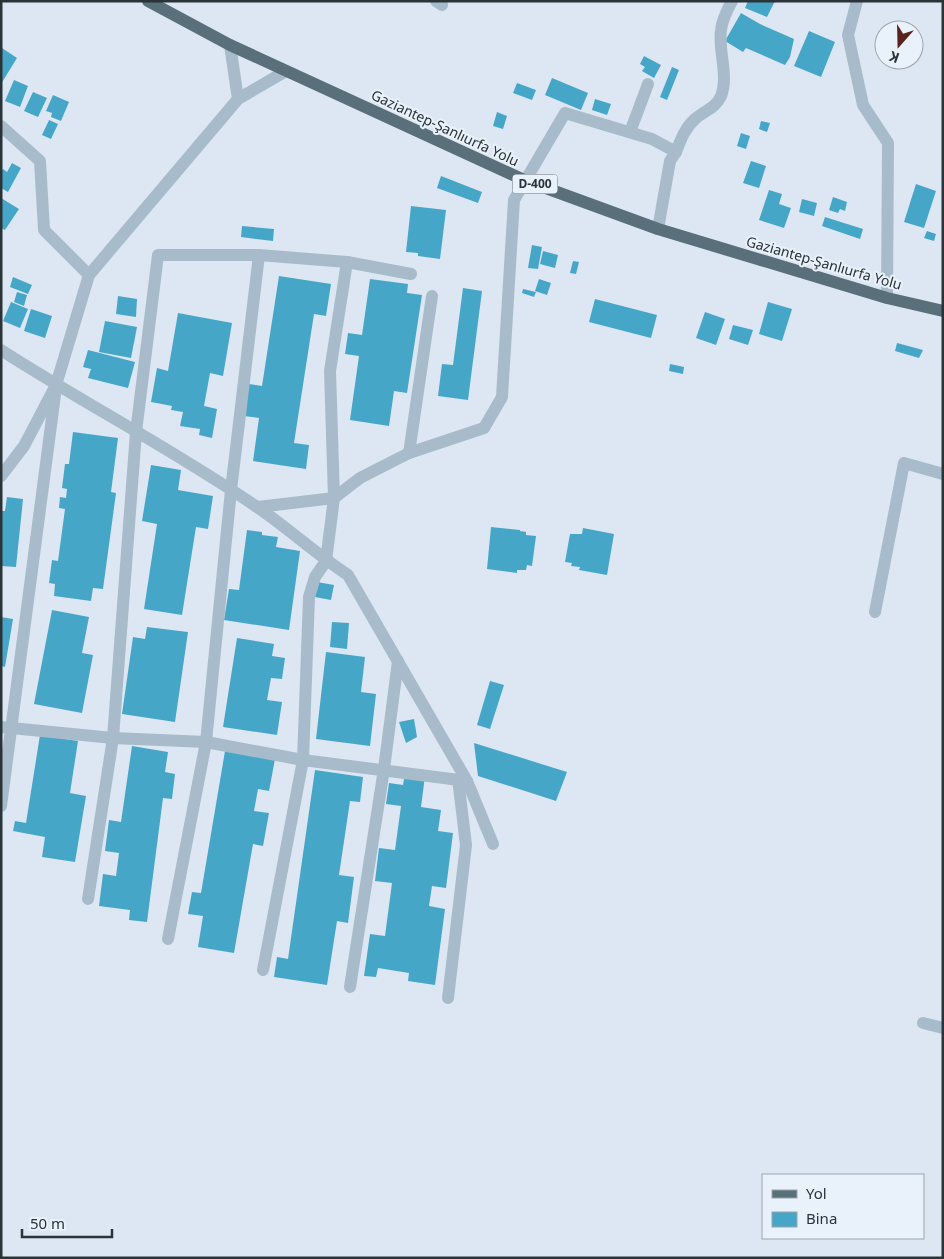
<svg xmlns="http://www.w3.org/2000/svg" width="944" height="1259" font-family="'Noto Sans',sans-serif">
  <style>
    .building { fill: #46a6c8 }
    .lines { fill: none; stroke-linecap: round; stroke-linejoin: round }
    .minor { stroke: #a8bbcb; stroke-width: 12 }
    .major { stroke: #596f7a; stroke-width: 12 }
    .labels { text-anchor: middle; stroke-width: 4; stroke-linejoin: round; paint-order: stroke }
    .shield { fill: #e9f1fa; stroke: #636c72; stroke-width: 1 }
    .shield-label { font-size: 12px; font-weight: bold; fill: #293338 }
    .street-label { font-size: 14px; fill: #293338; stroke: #e9f1fa }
  </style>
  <rect width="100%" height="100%" fill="#dde7f3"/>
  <g class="building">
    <polygon points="748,1 775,1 767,17 745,8"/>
    <polygon points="741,13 760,24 794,39 790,57 785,65 746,48 743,52 725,41"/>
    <polygon points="809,31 835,42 821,77 794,66"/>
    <polygon points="2,48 17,58 1,84 1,50"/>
    <polygon points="644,56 661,65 654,78 642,71 645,67 640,64"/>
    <polygon points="672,67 679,70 667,100 660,97"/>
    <polygon points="552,78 588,93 581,110 545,95"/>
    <polygon points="14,80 28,86 20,107 5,101"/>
    <polygon points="517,83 536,90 532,100 513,93"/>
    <polygon points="33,92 47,98 38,117 24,111"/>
    <polygon points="53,95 69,102 61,121 51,117 52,113 46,111"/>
    <polygon points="595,99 611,104 607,115 592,110"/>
    <polygon points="497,112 507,116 503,129 493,126"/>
    <polygon points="49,120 58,124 51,139 42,135"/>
    <polygon points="761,121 770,123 767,132 759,129"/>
    <polygon points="741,133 750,136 746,149 737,146"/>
    <polygon points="751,161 766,166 759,188 743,183"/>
    <polygon points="12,163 21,168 8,192 1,188 1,172 3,169 7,172"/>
    <polygon points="441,176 482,192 478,203 437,188"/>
    <polygon points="916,184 936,191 924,228 904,222"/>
    <polygon points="769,190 782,194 779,204 791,208 784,228 759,220"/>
    <polygon points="833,197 847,202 845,211 840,209 838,213 829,210"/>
    <polygon points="1,198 19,209 5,230 1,228"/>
    <polygon points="802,199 817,203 814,216 799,212"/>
    <polygon points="411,206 446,210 440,259 418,256 418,253 406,252"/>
    <polygon points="825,217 863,229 860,239 822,226"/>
    <polygon points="242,226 274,229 273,241 241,237"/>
    <polygon points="927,231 936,234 934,241 924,238"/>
    <polygon points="532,245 542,247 538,269 528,268"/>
    <polygon points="543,251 558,255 555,268 540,264"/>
    <polygon points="573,261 579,262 576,274 570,273"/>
    <polygon points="279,276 331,284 326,316 314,314 294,443 309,445 306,469 253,461 259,418 244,416 249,384 262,386"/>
    <polygon points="13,277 32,285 28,294 10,287"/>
    <polygon points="370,279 408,284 407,293 422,295 407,393 394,391 389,426 350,420 359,356 345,354 348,333 362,335"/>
    <polygon points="539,279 551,283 547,295 535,291"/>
    <polygon points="463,288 482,291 468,400 438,396 442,364 453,365"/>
    <polygon points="523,289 536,292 534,297 522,293"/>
    <polygon points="17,292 27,295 24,306 14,302"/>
    <polygon points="118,296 137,299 136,317 116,314"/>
    <polygon points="595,299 657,315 651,338 589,322"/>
    <polygon points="11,302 28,309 20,328 3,321"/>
    <polygon points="768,302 792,309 782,341 759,334"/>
    <polygon points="31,309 52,316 45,338 24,331"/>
    <polygon points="705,312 725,319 716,345 696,338"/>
    <polygon points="178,313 232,323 223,376 210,373 204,406 217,409 212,438 199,435 200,429 180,426 183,412 171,410 172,406 151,402 157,368 168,371"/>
    <polygon points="105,321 137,327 131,358 99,352"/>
    <polygon points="733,325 753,330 748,345 729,339"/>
    <polygon points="897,343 923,350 919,358 895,351"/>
    <polygon points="88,350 135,362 128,388 88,378 91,369 83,367"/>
    <polygon points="670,364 684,367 683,374 669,371"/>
    <polygon points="73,432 118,438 111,492 116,493 103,589 93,588 91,601 54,596 55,584 49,583 52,560 58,561 65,509 59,508 60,497 66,498 67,489 62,488 65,464 69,464"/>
    <polygon points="151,465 181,470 178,490 213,496 208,529 196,527 182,615 144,609 157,524 142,521"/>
    <polygon points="7,497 23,499 16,567 1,566 1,511 5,511"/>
    <polygon points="491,527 520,530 520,531 526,532 526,535 536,536 532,566 527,565 526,570 517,570 517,573 487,569"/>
    <polygon points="583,528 614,534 607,575 579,570 580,567 571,566 572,563 565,562 570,534 582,534"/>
    <polygon points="247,530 262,532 262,535 278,537 276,547 300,551 289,630 224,620 229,589 239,590"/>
    <polygon points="317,582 334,585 331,600 315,597"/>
    <polygon points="52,610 89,617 82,653 93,655 82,713 34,704"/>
    <polygon points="1,617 13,619 5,667 1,666"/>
    <polygon points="332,622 349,623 347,649 330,647"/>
    <polygon points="147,627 188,632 175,722 122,714 133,637 145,639"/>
    <polygon points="237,638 274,644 272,656 285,658 282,679 271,678 267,700 282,702 277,735 223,727"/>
    <polygon points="326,652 365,657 361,692 376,694 370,746 316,739"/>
    <polygon points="490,681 504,685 490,729 477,725"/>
    <polygon points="414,719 417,737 406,743 399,722"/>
    <polygon points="40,735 78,741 70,793 86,796 75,862 42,857 45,837 13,831 15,821 26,823"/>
    <polygon points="474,743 567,772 556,801 478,776"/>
    <polygon points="132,746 168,752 165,772 175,774 172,799 163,798 147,922 129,920 130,910 99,906 103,874 116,876 119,853 105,851 109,820 121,822"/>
    <polygon points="225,751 275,759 269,791 258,789 254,811 269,813 263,846 253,844 234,953 198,947 203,916 188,914 192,892 201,893"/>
    <polygon points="315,770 363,777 360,802 350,801 339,875 354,877 348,923 337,921 327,985 274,977 277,957 288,959"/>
    <polygon points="405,773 425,776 421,807 441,810 438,831 453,833 446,888 432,886 429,906 445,909 435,985 408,981 409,973 378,968 376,977 364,976 370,934 385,936 392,883 375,881 379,848 395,850 401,806 386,804 389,783 403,785"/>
  </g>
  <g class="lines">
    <g class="minor">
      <polyline points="436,1 442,5"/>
      <polyline points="857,1 848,35 863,105 888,143 887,298"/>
      <polyline points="230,45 238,99"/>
      <polyline points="1,126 40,161 44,230 89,275"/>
      <polyline points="630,132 648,84"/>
      <path d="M676 152C681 139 685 128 695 119 704 111 716 108 721 96 729 75 718 51 721 30 722 20 727 10 732 1"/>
      <path d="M1 350C85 404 174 450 257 507 288 528 316 554 348 575L467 781 493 844"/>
      <polyline points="409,453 432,296"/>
      <polyline points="1,476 24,446 56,385 89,275 238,99 286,71"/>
      <polyline points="258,507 334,498 360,478 409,453 484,428 502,397 514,200 565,113 652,139 676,152 670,161 658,229"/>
      <polyline points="875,612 904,463 943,474"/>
      <polyline points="1,727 113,738 206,742 303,760 467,781"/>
      <polyline points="1,806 55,395"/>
      <polyline points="88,899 113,738 136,432 158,255 259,255 347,262 411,274"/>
      <polyline points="168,939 206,742 231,490 259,255"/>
      <polyline points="263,970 303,760 309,597 315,577 326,561 334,498 330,371 347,262"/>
      <polyline points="350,987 384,769 398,661"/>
      <polyline points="448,998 466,845 458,779"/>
      <polyline points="923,1023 943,1028"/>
    </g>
    <polyline class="major" points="148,1 230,45 524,180 658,229 887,298 943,311"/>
  </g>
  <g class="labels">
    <rect class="shield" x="512.5" y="174.5" width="45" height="19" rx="4"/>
    <g class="shield-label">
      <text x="535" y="188">D-400</text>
    </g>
    <g class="street-label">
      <text transform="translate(445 128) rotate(25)" y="5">Gaziantep-Şanlıurfa Yolu</text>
      <text transform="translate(824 263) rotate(16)" y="5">Gaziantep-Şanlıurfa Yolu</text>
    </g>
  </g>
  <rect width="944" height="1259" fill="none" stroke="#293338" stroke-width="5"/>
  <rect x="762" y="1174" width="162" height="65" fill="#e9f1fa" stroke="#9ca5ac"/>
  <rect x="772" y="1190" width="25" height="8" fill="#596f7a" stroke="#9ca5ac"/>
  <text x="806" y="1199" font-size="15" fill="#293338">Yol</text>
  <rect x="772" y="1212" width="25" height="15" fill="#46a6c8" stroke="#9ca5ac"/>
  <text x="806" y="1224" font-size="15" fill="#293338">Bina</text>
  <g transform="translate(899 45) rotate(200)"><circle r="24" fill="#e9f1fa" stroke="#9ca5ac"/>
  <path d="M0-4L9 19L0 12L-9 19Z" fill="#5b221d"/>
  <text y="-8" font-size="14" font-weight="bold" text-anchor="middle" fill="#293338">K</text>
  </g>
  <path d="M22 1229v8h90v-8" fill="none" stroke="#293338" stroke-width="2.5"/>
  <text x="30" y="1229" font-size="15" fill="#293338" stroke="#e9f1fa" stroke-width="4" paint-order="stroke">50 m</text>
</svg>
